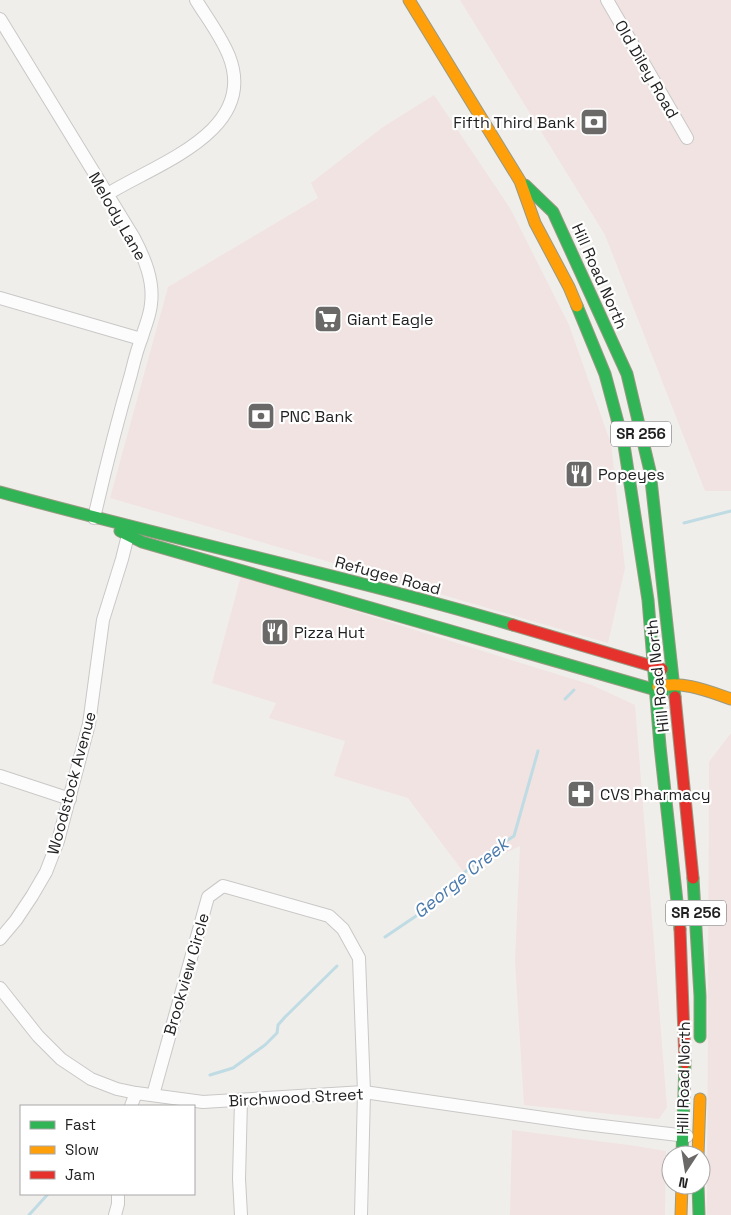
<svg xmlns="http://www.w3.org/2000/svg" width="731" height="1215" font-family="'Space Grotesk',sans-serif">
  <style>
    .commercial { fill: #f1e3e1 }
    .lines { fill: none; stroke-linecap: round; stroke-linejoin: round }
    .stream { stroke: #bfdbe3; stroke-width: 3 }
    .street-casing { stroke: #c9c8c7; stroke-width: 14 }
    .fast-casing { stroke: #999a82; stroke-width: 13 }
    .slow-casing { stroke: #999a82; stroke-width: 13 }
    .jam-casing { stroke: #999a82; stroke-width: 13 }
    .street { stroke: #fdfcfc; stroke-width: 12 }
    .fast { stroke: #30b455; stroke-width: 11 }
    .slow { stroke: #ff9f0a; stroke-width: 11 }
    .jam { stroke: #e5322d; stroke-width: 11 }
    .labels { text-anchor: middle; stroke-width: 4.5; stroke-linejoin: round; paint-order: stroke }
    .shield { fill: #fff; stroke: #646464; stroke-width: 1 }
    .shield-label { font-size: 15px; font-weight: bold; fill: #222 }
    .street-label { font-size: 16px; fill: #222; stroke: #fff }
    .poi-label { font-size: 16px; fill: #222; stroke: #fff; text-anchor: start }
    .water-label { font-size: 18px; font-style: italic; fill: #4a7aab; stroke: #fff }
  </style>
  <rect width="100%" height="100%" fill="#f0eeeb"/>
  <g class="commercial">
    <polygon points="460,0 731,0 731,491 705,491 605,235"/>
    <polygon points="434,95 510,208 569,325 611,444 625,568 608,643 110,498 168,287 318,198 311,183 383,127"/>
    <polygon points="241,576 592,685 635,705 667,1107 659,1119 524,1105 515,961 520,846 464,873 408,798 334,776 345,741 269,718 276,703 212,683"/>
    <polygon points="731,733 731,1215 707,1215 709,762"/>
    <polygon points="512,1130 636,1146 666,1151 665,1215 510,1215"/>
  </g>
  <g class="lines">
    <g class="stream">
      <polyline points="684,523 731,511"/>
      <polyline points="565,699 574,690"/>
      <polyline points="385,937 419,914 483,856 514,836 538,751"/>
      <polyline points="210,1075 233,1068 265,1045 277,1033 278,1025 285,1017 337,966"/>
      <polyline points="29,1215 48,1194"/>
    </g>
    <defs>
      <g id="street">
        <polyline points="607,0 687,138"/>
        <path d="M0 19 134 238C145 259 154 281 151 304 150 316 145 326 142 337 137 349 134 362 131 374 117 422 105 470 94 518"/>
        <path d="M106 195C155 164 259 132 229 56 221 36 207 18 196 0"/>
        <polyline points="0,298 141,339"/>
        <polyline points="0,776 70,799"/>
        <polyline points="0,939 16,920 32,896 46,872 58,841 89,724 103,620 122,559 130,527"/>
        <polyline points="0,988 38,1036 61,1059 91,1079 117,1089 136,1093 203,1102 364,1092 585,1124 687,1136"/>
        <polyline points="153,1095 208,897 223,886 329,916 343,929 359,958 364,1092 361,1215"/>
        <polyline points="241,1100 239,1179 241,1215"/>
        <polyline points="131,1106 136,1093"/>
        <polyline points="115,1215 118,1204 118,1194"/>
      </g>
      <g id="fast">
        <polyline points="525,185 553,212 627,374 650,471 675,697"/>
        <polyline points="577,306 605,374 624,445 648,600 660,746 680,929"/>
        <path d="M0 492C170 539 343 575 513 625"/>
        <polyline points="120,531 142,542 663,692"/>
        <polyline points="693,878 700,996 700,1037"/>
        <polyline points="682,1155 685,1063"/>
        <polyline points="698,1185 699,1215"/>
      </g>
      <g id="slow">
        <polyline points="409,0 520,181 535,223 569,287 577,306"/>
        <path d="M658 687C682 680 708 691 731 699"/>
        <polyline points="698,1155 700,1099"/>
        <polyline points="681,1215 682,1185"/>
      </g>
      <g id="jam">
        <polyline points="513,625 662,669"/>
        <polyline points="675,697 693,878"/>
        <polyline points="680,929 685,1063"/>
      </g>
    </defs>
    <use href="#street" class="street-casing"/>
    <use href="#fast" class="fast-casing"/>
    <use href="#slow" class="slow-casing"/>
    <use href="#jam" class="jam-casing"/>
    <use href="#street" class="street"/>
    <use href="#fast" class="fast"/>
    <use href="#slow" class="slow"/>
    <use href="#jam" class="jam"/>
  </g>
  <defs>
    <symbol id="bank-square" viewBox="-11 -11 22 22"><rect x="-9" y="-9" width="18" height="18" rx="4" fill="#6a6968" stroke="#fff"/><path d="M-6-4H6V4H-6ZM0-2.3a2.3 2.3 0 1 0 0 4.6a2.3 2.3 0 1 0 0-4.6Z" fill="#fff"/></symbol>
    <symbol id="supermarket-square" viewBox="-11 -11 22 22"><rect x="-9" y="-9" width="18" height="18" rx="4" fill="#6a6968" stroke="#fff"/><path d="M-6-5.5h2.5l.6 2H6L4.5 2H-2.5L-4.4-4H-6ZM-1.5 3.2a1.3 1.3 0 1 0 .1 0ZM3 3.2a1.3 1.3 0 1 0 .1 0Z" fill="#fff"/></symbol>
    <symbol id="restaurant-square" viewBox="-11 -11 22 22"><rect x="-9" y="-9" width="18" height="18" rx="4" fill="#6a6968" stroke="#fff"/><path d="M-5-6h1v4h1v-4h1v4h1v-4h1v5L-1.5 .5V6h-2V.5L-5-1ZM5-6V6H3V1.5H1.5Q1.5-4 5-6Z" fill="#fff"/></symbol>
    <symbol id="pharmacy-square" viewBox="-11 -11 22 22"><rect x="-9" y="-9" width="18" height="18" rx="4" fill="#6a6968" stroke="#fff"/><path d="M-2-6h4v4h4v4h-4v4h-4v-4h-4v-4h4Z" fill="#fff"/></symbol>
  </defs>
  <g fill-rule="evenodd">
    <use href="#bank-square" x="578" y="106" width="32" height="32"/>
    <use href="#supermarket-square" x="312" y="303" width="32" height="32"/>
    <use href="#bank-square" x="245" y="400" width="32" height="32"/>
    <use href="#restaurant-square" x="563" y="458" width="32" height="32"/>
    <use href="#restaurant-square" x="259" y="616" width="32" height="32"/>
    <use href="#pharmacy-square" x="565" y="778" width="32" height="32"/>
  </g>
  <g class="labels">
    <g class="shield">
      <rect x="611" y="421.5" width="60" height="25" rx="4"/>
      <rect x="666" y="900.5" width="60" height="25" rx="4"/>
    </g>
    <g class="shield-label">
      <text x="641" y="439">SR 256</text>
      <text x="696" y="918">SR 256</text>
    </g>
    <g class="street-label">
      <text transform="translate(647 69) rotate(60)" y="6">Old Diley Road</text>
      <text transform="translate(118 216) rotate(60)" y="6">Melody Lane</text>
      <text transform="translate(600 276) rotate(66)" y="6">Hill Road North</text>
      <text transform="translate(388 575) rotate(15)" y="6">Refugee Road</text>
      <text transform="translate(657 676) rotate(-96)" y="6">Hill Road North</text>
      <text transform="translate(71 783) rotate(-75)" y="6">Woodstock Avenue</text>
      <text transform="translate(186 974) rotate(-74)" y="6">Brookview Circle</text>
      <text transform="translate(683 1078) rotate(-89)" y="6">Hill Road North</text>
      <text transform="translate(296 1097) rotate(-3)" y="6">Birchwood Street</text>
    </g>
    <g class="poi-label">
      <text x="575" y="128" text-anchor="end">Fifth Third Bank</text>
      <text x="347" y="325">Giant Eagle</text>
      <text x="280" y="422">PNC Bank</text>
      <text x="598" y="480">Popeyes</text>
      <text x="294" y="638">Pizza Hut</text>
      <text x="600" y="800">CVS Pharmacy</text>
    </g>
    <g class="water-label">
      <text transform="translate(461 878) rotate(-39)" y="6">George Creek</text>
    </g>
  </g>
  <rect x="20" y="1105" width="175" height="90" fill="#ffffff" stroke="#a7a7a7"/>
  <rect x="30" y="1121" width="25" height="8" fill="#30b455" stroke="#a7a7a7"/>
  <text x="65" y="1130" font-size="15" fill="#222222">Fast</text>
  <rect x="30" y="1146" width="25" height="8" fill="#ff9f0a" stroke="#a7a7a7"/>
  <text x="65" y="1155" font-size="15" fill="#222222">Slow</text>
  <rect x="30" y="1171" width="25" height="8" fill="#e5322d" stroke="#a7a7a7"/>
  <text x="65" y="1180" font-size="15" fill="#222222">Jam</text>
  <g transform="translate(686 1170) rotate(192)"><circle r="24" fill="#ffffff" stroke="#a7a7a7"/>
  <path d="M0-4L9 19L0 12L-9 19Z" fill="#6a6968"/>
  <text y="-8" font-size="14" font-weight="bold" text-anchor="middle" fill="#222222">N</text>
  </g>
</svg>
